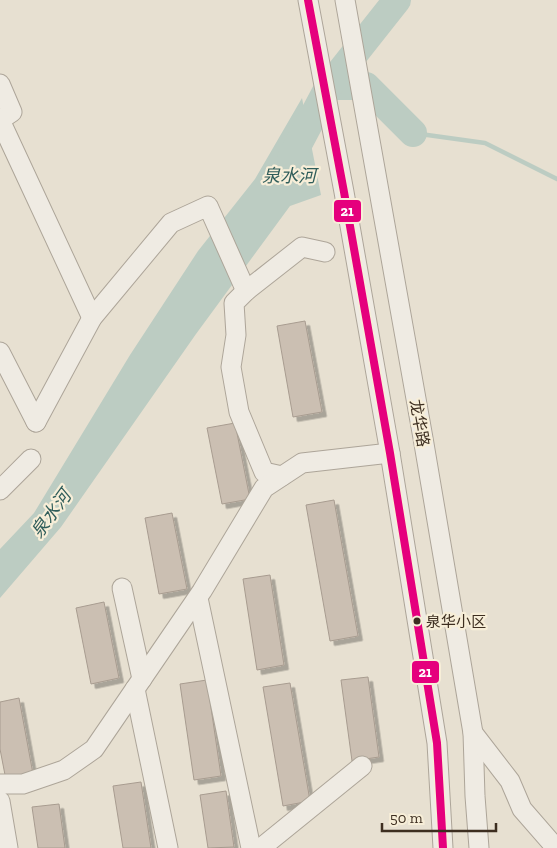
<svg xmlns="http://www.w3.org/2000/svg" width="557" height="848" font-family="'Zilla Slab','Noto Sans SC',serif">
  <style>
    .water { fill: #bcccc2 }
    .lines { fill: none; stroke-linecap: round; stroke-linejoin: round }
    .stream { stroke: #bcccc2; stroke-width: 4.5 }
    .river { stroke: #bcccc2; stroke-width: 28 }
    .building { fill: #cbbfb2; stroke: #a89c90; filter: url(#shadow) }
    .minor-casing { stroke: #ada599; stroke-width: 21 }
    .minor { stroke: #efebe3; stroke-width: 19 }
    .bus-1-casing { stroke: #f7eed8; stroke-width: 11 }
    .bus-1 { stroke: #e5007d; stroke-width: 8 }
    .bus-dot { fill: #3d2e20; stroke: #f7eed8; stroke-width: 2 }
    .labels { text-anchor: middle; stroke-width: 4.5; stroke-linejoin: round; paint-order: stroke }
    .bus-label { font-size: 15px; fill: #3d2e20; stroke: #f7eed8; text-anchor: start }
    .street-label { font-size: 16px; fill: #3d2e20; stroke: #f7eed8 }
    .water-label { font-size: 18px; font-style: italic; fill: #2f5d5a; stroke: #f7eed8 }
    .line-badge { stroke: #f7eed8; stroke-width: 2 }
    .badge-label { font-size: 14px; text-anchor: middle; font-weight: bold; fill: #fff }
  </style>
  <defs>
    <filter id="shadow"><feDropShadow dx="4.5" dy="4.5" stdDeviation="0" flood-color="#0004"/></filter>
  </defs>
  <rect width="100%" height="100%" fill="#e7e0d1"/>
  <polygon class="water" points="302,98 321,195 290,206 196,334 61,527 0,598 0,549 34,513 130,355 198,251 255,179"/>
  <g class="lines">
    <polyline class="stream" points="413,133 485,143 557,179"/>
    <g class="river">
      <polyline points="336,86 366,86 413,133"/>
      <polyline points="291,158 329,86 397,0"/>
    </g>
  </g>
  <g class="building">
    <polygon points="305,321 322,412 293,417 277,326"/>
    <polygon points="235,423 250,499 222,504 207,428"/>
    <polygon points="334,500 358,636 330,641 306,505"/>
    <polygon points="172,513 187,589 159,594 145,518"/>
    <polygon points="270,575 284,665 257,670 243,579"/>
    <polygon points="104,602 119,678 91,684 76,608"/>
    <polygon points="368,677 379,757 352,761 341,680"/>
    <polygon points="207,680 221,776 194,780 180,684"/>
    <polygon points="290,683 310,801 283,806 263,687"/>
    <polygon points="19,698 33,774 6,780 0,749 0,702"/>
    <polygon points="141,782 151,848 123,848 113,786"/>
    <polygon points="226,791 234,847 208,848 200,795"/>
    <polygon points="59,804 65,848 38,848 32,807"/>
  </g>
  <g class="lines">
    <defs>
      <g id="minor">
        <polyline points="308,0 344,192 390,453 437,743 443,848"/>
        <polyline points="345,0 423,438 473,733 475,796 479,848"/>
        <polyline points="0,84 12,112 0,120"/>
        <polyline points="0,120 92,318"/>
        <polyline points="0,352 36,422"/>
        <polyline points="36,422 92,318 171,223 208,206 246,291"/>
        <polyline points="282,476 264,472 239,412 231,367 236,335 234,303 246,291 302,247 325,252"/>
        <polyline points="0,490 31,459"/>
        <polyline points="122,588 142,679"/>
        <polyline points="198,598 251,848"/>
        <polyline points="135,689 168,848"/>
        <polyline points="473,733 510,781 522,809 556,848"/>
        <polyline points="0,784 23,784 64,770 94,749 202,591 264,488 302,463 390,453"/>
        <polyline points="0,801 8,848"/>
        <polyline points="261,848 362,766"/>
      </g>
    </defs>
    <use href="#minor" class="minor-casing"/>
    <use href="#minor" class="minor"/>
    <defs>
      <polyline id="bus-1" points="308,0 344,192 390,453 437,743 443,848"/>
    </defs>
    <use href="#bus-1" class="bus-1-casing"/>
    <use href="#bus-1" class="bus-1"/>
  </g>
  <circle class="bus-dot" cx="417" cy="621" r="4.5"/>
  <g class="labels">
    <g class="bus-label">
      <text x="426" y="627">泉华小区</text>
    </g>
    <g class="street-label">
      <text transform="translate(420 423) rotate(80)" y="6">龙华路</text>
    </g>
    <g class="water-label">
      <text x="289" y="182">泉水河</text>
      <text transform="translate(51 514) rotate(-54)" y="6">泉水河</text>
    </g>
  </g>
  <g class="line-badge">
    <rect x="333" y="199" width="29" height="24" rx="5" fill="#e5007d"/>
    <rect x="411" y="660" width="29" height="24" rx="5" fill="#e5007d"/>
  </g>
  <g class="badge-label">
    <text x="347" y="216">21</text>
    <text x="425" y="677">21</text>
  </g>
  <path d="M382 823v8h114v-8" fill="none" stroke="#3d2e20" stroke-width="2.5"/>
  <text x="390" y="823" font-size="15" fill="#3d2e20" stroke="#f7eed8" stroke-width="4" paint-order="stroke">50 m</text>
</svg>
